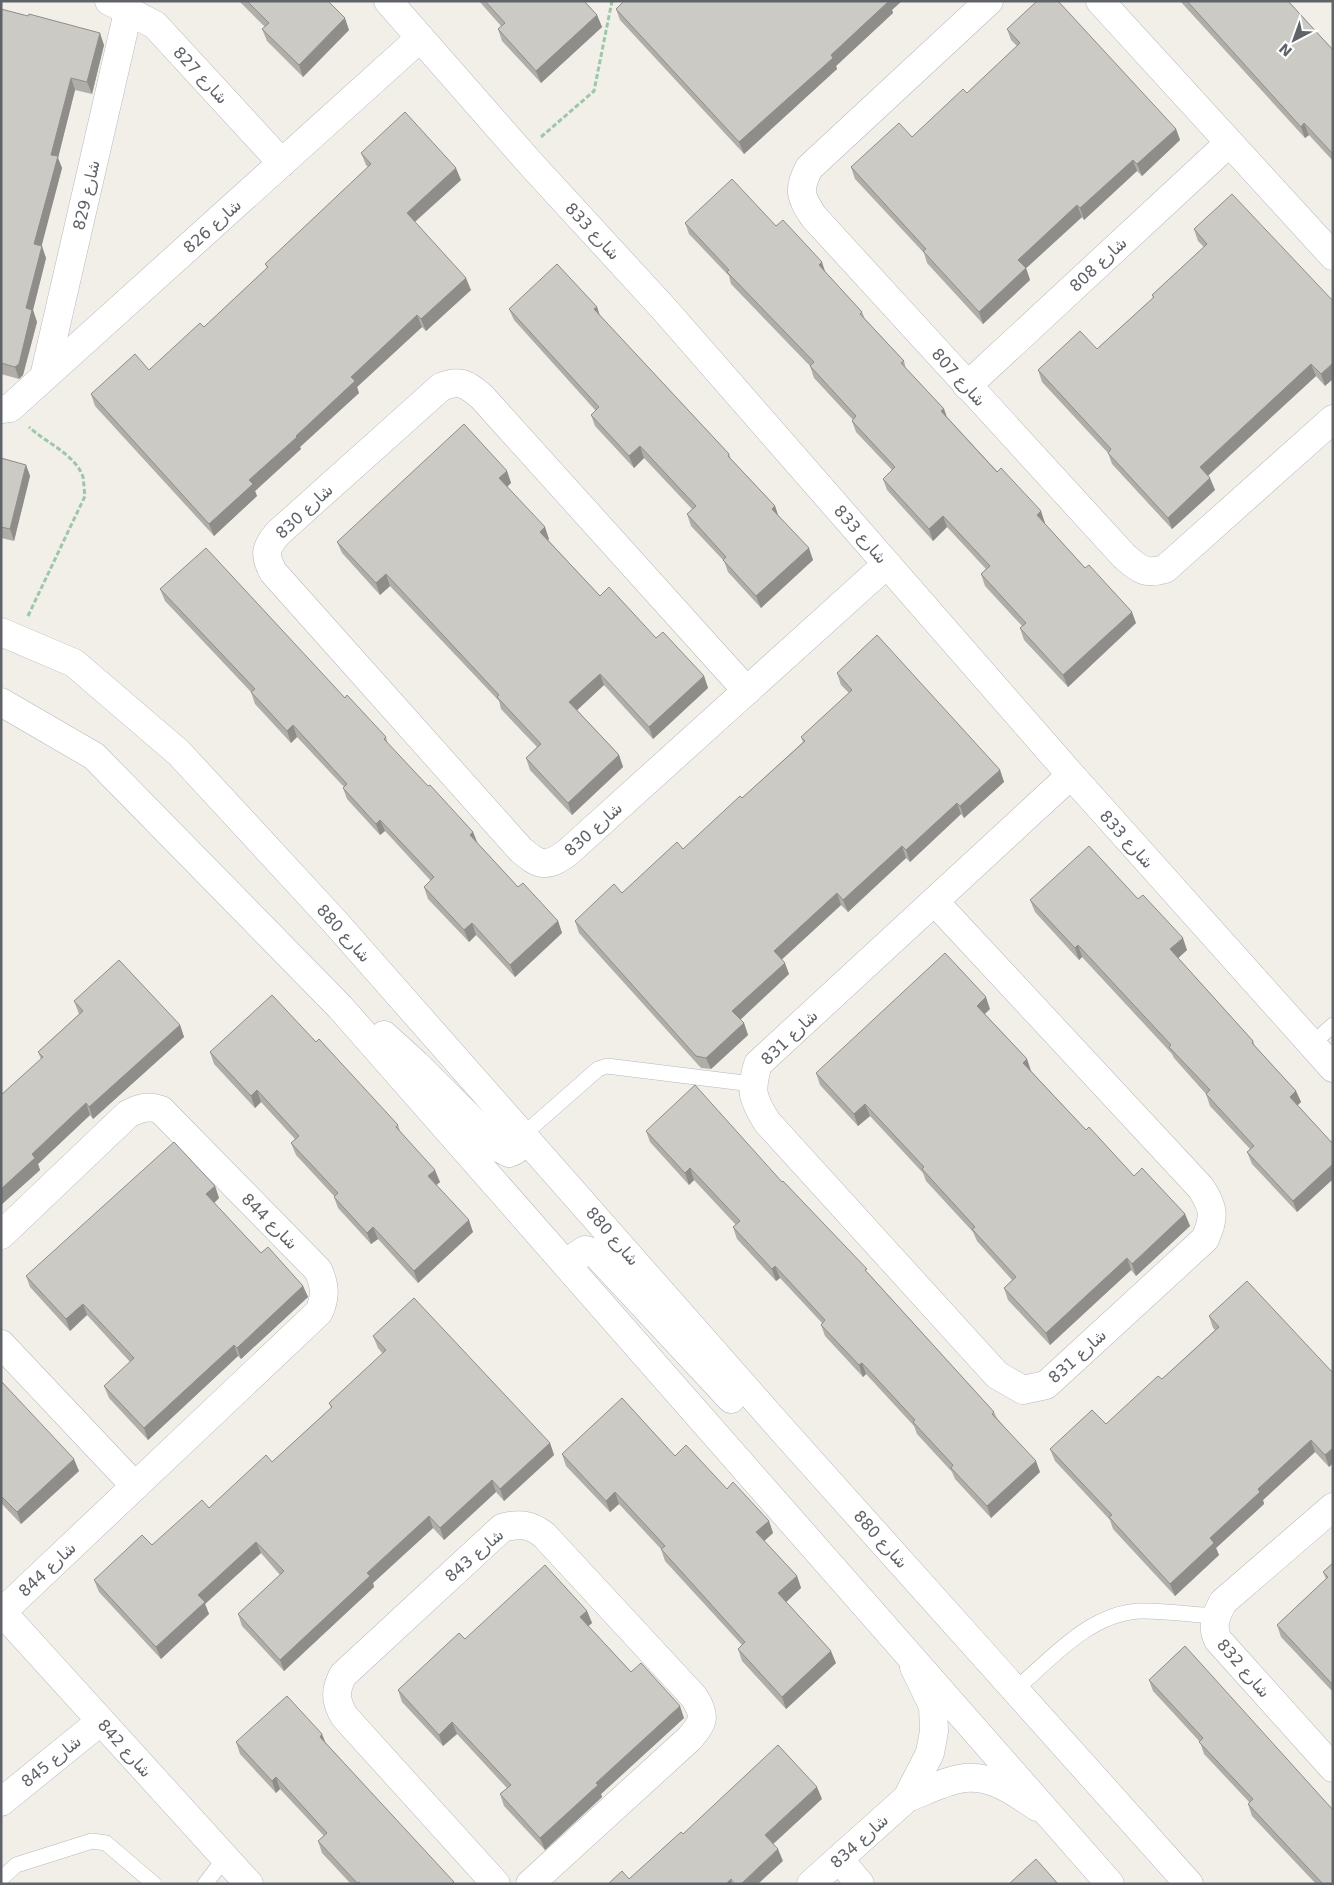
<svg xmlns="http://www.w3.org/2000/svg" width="1334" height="1885" font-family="'DejaVu Sans','Noto Naskh Arabic',sans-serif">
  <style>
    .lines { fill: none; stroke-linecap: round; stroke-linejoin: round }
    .service-casing { stroke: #b5b8bc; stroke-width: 16 }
    .minor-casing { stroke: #b5b8bc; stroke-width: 29 }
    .tertiary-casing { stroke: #b5b8bc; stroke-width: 29 }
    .path { stroke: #9cc7a9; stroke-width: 3; stroke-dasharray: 5 2.5; stroke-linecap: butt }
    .service { stroke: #fff; stroke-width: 15 }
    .minor { stroke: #fff; stroke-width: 28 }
    .tertiary { stroke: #fff; stroke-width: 28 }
    .wall { fill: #afaea9 }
    .shaded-wall { fill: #8f8d8a }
    .building { fill: #cccac5; stroke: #8f8d8a }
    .labels { text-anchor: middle; stroke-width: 4; stroke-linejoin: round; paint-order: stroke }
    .street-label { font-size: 16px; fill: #5f6368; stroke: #fff }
  </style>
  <rect width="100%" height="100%" fill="#f1efe8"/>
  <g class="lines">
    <defs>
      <g id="service">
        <polyline points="1311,1045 1333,1025"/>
        <polyline points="524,1134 598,1069 607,1066 752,1084"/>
        <path d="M1016 1689C1052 1658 1089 1614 1139 1611 1164 1610 1191 1615 1216 1616"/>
        <polyline points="1,1879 16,1865 92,1841 106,1843 154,1884"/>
        <polyline points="205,1884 225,1858"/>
      </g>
      <g id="minor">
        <polyline points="109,1 155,25 282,163"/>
        <polyline points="388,1 530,163 665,310 1071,775 1333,1068"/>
        <path d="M989 1 809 168C798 191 800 195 813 216L1124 556C1139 569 1144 575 1165 569L1333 419"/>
        <polyline points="1100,1 1333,256"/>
        <polyline points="44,377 128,12"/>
        <polyline points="967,386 1229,143"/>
        <polyline points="1,409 10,408 420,38"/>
        <path d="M747 691 482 397C467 384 460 379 441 387L278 533C265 548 264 555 273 572L521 850C540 866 546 868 567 853L887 564"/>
        <path d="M935 902 1201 1188C1214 1208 1215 1217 1205 1239L1046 1385 1023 1390 997 1375 767 1122C752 1098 750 1091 758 1064L1071 775"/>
        <path d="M1 1235 128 1114C140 1108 149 1105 161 1110L318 1270C325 1285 326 1296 319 1312L2 1612"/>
        <polyline points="1,1344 135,1486"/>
        <path d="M1333 1507 1223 1602C1216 1615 1211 1626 1218 1640L1333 1768"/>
        <polyline points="1,1611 249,1884"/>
        <path d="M907 1798C923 1792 943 1782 959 1779 989 1773 1014 1791 1037 1807"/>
        <polyline points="1,1802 101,1721"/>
        <polyline points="839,1859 860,1884"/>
        <path d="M496 1884 344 1716C335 1700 335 1690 343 1675L502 1528C519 1523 530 1524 544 1535L694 1697C706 1717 704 1721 690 1738L530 1884"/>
        <polyline points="811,1884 907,1798 930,1753 934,1731 933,1706 914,1667"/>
      </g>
      <g id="tertiary">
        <polyline points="1,632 74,663 179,753 335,922 785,1433 1189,1884"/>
        <polyline points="1,702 94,756 340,1007 1110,1884"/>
        <path d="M384 1035 416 1064 501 1149 509 1153C519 1150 521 1145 524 1134"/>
        <polyline points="572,1271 576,1256 585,1250 595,1253 731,1399"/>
      </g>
    </defs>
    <use href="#service" class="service-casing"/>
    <use href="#minor" class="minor-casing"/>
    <use href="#tertiary" class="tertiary-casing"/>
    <g class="path">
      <polyline points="541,137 594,91 612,1"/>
      <path d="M28 616 85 496C84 490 84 483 83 477 76 455 45 442 29 427"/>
    </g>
    <use href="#service" class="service"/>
    <use href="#minor" class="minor"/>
    <use href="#tertiary" class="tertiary"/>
  </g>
  <g class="wall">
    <polygon points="239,1 328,1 349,30 303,77 267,41 262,29 265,27"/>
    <polygon points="479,1 584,1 597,15 602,27 541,83 502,41 498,29 501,26"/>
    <polygon points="1180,1 1288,1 1333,50 1333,161 1309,135 1305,138"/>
    <polygon points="1,9 104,45 92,94 75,90 58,158 62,168 41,246 46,258 33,310 37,322 23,375 19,379 1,374"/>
    <polygon points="616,9 892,10 893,13 836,66 837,69 744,154 620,20"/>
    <polygon points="1007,29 1176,129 1180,140 1142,176 1137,171 1084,220 1082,217 1026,268 1030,280 983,324 927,263 924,253 855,179 851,167 912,137 967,93 1017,46 1011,40"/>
    <polygon points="361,153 461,180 415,222 471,290 426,331 422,327 357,387 359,393 300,447 301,449 255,491 257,496 214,536 95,406 91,394 149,370 204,327 267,268 265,264 368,167 366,165"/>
    <polygon points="685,223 776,226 826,273 862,312 865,319 904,361 906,369 944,409 947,417 1045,523 1045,524 1136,623 1068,687 1024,640 1020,628 1022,626 985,586 981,574 986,569 947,527 933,541 887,490 883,479 892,470 856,432 852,421 853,420 814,378 810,366 731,284 729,276 689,234"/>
    <polygon points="1194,229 1333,301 1325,386 1316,376 1208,476 1215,490 1172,529 1112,464 1108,453 1042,382 1038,370 1097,349 1153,298 1152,295 1204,247 1198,241"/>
    <polygon points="597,307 600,316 729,454 731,459 775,506 778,515 813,560 761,608 728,572 724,561 691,526 687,514 692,509 644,458 634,468 595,426 591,415 596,411 514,320 509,309"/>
    <polygon points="1,458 26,465 30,476 14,541 1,538"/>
    <polygon points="507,471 511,483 507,486 549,539 548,540 600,596 656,638 704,676 708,688 653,739 604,685 577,710 619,755 623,767 572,815 530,770 526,758 537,747 501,709 499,701 390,586 380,595 342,553 337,542"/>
    <polygon points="160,589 345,698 386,737 388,744 428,786 473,832 477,843 518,887 558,921 562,933 515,977 476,935 469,942 428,899 424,887 431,881 385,831 380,835 347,799 343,788 344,787 297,737 291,743 255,704 251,692 165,601"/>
    <polygon points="837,673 1000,770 1004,782 964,818 961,814 910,862 906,858 848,912 841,905 782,959 789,974 740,1019 744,1023 748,1035 711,1069 701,1068 579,933 575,921 622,893 683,849 742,798 803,742 801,737 849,693 841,685"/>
    <polygon points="1138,899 1187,950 1178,958 1253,1041 1255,1046 1296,1091 1301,1102 1297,1105 1333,1144 1333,1179 1297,1212 1252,1164 1247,1152 1250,1149 1210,1106 1206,1094 1174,1058 1172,1054 1082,957 1079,960 1035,912 1030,900"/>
    <polygon points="74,1001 180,1025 184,1037 93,1119 90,1115 38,1164 40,1170 1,1205 41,1059 38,1052 79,1014"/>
    <polygon points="990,1009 985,1014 1027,1059 1031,1071 1086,1130 1134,1176 1185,1214 1190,1226 1136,1276 1131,1270 1050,1345 1008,1300 1004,1288 1012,1280 977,1241 973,1232 926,1181 923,1173 870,1116 858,1126 820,1085 816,1073"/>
    <polygon points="316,1042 398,1125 400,1131 440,1182 436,1185 473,1232 418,1283 378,1239 371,1244 338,1208 334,1197 334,1196 296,1155 291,1143 295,1139 261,1102 255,1108 214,1064 210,1052"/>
    <polygon points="646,1131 782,1182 869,1274 994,1412 997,1418 1040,1472 991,1518 955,1479 952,1472 917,1434 914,1426 866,1374 863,1377 825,1336 821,1325 822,1323 780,1278 776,1281 737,1239 733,1227 736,1225 694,1180 689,1185 650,1142"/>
    <polygon points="215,1186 219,1198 214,1203 261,1253 303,1286 308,1297 241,1359 238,1356 148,1440 109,1398 104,1386 130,1362 87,1315 70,1331 30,1287 26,1276"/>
    <polygon points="1209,1316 1333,1373 1333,1463 1329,1467 1315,1452 1263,1500 1264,1504 1216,1548 1219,1555 1175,1596 1113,1529 1110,1520 1055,1461 1050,1449 1106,1424 1162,1379 1215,1330 1213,1328"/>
    <polygon points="373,1336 550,1443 554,1455 504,1501 496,1492 444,1540 433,1528 373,1583 374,1587 284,1671 242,1626 238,1614 280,1575 261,1553 205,1604 209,1614 161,1659 99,1592 94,1580 152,1545 209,1508 272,1462 331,1408 329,1403 383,1354 378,1348"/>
    <polygon points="1,1381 79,1471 21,1524 1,1503"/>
    <polygon points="562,1454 675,1456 727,1489 769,1521 773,1533 764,1541 797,1576 801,1588 786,1602 836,1663 786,1709 742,1661 738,1649 742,1645 665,1561 661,1549 619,1504 610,1512 566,1466"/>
    <polygon points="1333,1563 1333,1692 1281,1637 1277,1625 1326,1579 1323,1572"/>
    <polygon points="587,1611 592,1623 588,1626 631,1672 684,1718 601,1794 602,1797 545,1850 504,1806 500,1794 507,1788 457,1734 443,1746 402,1702 398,1690 465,1639"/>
    <polygon points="1185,1646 1333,1884 1316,1884 1252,1816 1248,1804 1250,1803 1204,1754 1200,1742 1153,1691 1149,1680"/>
    <polygon points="236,1742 325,1742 454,1884 351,1884 322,1853 318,1841 324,1836 280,1789 276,1793 240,1754"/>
  </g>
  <g class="shaded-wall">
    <polygon points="888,1 902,1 892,10 893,13 836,66 837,69 744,154 739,142"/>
    <polygon points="597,15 602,27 541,83 536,71"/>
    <polygon points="345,18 349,30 303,77 299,65"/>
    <polygon points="100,33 104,45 92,94 87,82"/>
    <polygon points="71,78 75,90 58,158 62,168 39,256 34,244 51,155"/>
    <polygon points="1304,123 1309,135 1305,138 1301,127"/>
    <polygon points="1176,129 1180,140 1142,176 1137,164"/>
    <polygon points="1133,160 1137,171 1084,220 1080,208"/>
    <polygon points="456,168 461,180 411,225 407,213"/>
    <polygon points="1077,205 1082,217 1022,272 1018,260"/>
    <polygon points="42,246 46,258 33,310 37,322 23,375 19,379 15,367 26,308"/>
    <polygon points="822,262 826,274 819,265"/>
    <polygon points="1026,268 1030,280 983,324 979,312"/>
    <polygon points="466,278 471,290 426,331 421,319"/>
    <polygon points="597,307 601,319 594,309"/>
    <polygon points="417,315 422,327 357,387 359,393 300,447 301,449 255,491 257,496 214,536 209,524 249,480 296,436 351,377"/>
    <polygon points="1333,363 1333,379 1325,386 1321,374"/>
    <polygon points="1311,364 1316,376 1204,479 1200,467"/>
    <polygon points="944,409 948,421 941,411"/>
    <polygon points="640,446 644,458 634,468 629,456"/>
    <polygon points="26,465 30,476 14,541 10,529"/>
    <polygon points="507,471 511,483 504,490 499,478"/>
    <polygon points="1210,478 1215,490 1172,529 1168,518"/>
    <polygon points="775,506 779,518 772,509"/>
    <polygon points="1041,511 1045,523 1041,527 1037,515"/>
    <polygon points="943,516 947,527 933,541 929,529"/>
    <polygon points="545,527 549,539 544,543 540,532"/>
    <polygon points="809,548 813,560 761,608 756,596"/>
    <polygon points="386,574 390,586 380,595 376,583"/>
    <polygon points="1132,612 1136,623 1068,687 1063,675"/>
    <polygon points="600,674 604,685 574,713 569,702"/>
    <polygon points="704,676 708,688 653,739 649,727"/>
    <polygon points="293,725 297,737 291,743 287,731"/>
    <polygon points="619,755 623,767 572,815 568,803"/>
    <polygon points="1000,770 1004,782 964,818 960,806"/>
    <polygon points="957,803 961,814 910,862 906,850"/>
    <polygon points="380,820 385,831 380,835 376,824"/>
    <polygon points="473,832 478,844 470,835"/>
    <polygon points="902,846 906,858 848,912 843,900"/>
    <polygon points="837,893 841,905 778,963 774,951"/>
    <polygon points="558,921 562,933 515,977 510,965"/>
    <polygon points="472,923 476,935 469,942 464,930"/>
    <polygon points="1183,938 1187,950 1175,961 1170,949"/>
    <polygon points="1078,945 1082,957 1079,960 1075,948"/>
    <polygon points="785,963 789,974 737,1023 732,1011"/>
    <polygon points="986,997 990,1009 981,1017 977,1006"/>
    <polygon points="744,1023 748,1035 711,1069 706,1058"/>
    <polygon points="180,1025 184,1037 93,1119 89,1107"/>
    <polygon points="1027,1059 1031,1071 1027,1075 1023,1063"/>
    <polygon points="257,1090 261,1102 255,1108 251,1096"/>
    <polygon points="1296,1091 1301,1102 1294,1109 1290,1097"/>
    <polygon points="86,1103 90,1115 38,1164 40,1170 1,1205 1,1189 32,1154"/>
    <polygon points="865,1104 870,1116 858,1126 854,1114"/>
    <polygon points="1333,1164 1333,1179 1297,1212 1293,1201"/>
    <polygon points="690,1168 694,1180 689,1185 685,1173"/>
    <polygon points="435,1170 440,1182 433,1188 428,1176"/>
    <polygon points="215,1186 219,1198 211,1206 206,1194"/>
    <polygon points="1185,1214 1190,1226 1136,1276 1132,1264"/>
    <polygon points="469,1220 473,1232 418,1283 414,1271"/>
    <polygon points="373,1227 378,1239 371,1244 367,1233"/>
    <polygon points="1127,1258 1131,1270 1050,1345 1046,1333"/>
    <polygon points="775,1266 780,1278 776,1281 772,1269"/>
    <polygon points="303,1286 308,1297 241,1359 237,1348"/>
    <polygon points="83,1304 87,1315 70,1331 66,1319"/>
    <polygon points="234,1345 238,1356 148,1440 144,1428"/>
    <polygon points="862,1363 866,1374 863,1377 859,1365"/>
    <polygon points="1311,1440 1315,1452 1263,1500 1264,1504 1216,1548 1219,1555 1175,1596 1170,1584 1210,1538 1258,1489"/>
    <polygon points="550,1443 554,1455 504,1501 500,1489"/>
    <polygon points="1333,1448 1333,1463 1329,1467 1325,1455"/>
    <polygon points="74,1459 79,1471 21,1524 17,1512"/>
    <polygon points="1036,1461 1040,1472 991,1518 987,1506"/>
    <polygon points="492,1480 496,1492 444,1540 440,1528"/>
    <polygon points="615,1492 619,1504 610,1512 606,1501"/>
    <polygon points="429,1516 433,1528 373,1583 374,1587 284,1671 280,1660 367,1573"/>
    <polygon points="769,1521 773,1533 761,1544 756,1532"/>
    <polygon points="256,1542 261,1553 205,1604 209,1614 161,1659 156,1647 198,1595"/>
    <polygon points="797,1576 801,1588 783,1605 778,1593"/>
    <polygon points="587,1611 592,1623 585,1629 580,1617"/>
    <polygon points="831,1651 836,1663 786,1709 782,1697"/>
    <polygon points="680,1706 684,1718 601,1794 602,1797 545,1850 540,1838 596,1783"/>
    <polygon points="452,1722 457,1734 443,1746 439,1735"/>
    <polygon points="322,1734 327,1746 320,1737"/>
    <polygon points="276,1777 280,1789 276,1793 272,1781"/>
    <polygon points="817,1787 822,1799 770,1847 765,1835"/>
    <polygon points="778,1849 783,1861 758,1884 741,1884"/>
    <polygon points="731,1879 733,1884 726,1884"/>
  </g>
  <g class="building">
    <polygon points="247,1 328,1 345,18 299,65 262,29 269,23"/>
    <polygon points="485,1 584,1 597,15 536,71 498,29 505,23"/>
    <polygon points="624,1 889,1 831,55 833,58 739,142 616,9"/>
    <polygon points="1037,1 1058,1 1176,129 1137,164 1133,160 1080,208 1077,205 1018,260 1026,268 979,312 923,251 926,249 851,167 899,123 912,137 963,89 967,93 1020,43 1007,29"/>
    <polygon points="1187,1 1288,1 1333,50 1333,154 1304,123 1301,127"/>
    <polygon points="1,9 28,16 29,14 100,33 87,82 71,78 51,155 58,156 34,244 42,246 26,308 32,310 19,364 15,367 1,363"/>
    <polygon points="405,112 456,168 407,213 466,278 421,319 417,315 351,377 355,381 296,436 297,437 249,480 253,484 209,524 91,394 135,354 149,370 200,323 204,327 268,267 265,264 371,164 361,153"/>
    <polygon points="732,179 776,226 783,220 822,262 819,265 862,312 860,314 904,361 901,363 944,409 941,411 997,472 1001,468 1041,511 1037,515 1085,568 1089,565 1132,612 1063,675 1020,628 1026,623 981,574 990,566 943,516 929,529 883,479 895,467 852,421 856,416 810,366 814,362 727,272 729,270 685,223"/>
    <polygon points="1232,194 1333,301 1333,363 1321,374 1311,364 1200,467 1210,478 1168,518 1108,453 1111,449 1038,370 1080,331 1097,349 1154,297 1152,295 1207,244 1194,229"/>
    <polygon points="557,264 597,307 594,309 729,454 728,456 775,506 772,509 809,548 756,596 723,560 726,557 687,514 696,506 640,446 629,456 591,415 599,407 509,309"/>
    <polygon points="464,424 507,471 499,478 545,527 540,532 600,596 609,587 656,638 663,632 704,676 649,727 600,674 569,702 619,755 568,803 526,758 541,744 497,697 499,695 386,574 376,583 337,542"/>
    <polygon points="1,458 26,465 10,529 1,527"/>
    <polygon points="206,548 345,698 347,695 386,737 384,739 428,786 430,785 473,832 470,835 518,887 523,883 558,921 510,965 472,923 464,930 424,887 434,877 380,820 376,824 343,788 347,784 293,725 287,731 251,692 255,689 160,589"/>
    <polygon points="877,635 1000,770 960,806 957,803 906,850 902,846 843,900 837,893 774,951 785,963 732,1011 744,1023 706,1058 696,1056 575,921 614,884 622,893 677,842 683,849 740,796 742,798 805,741 801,737 852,690 837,673"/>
    <polygon points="1089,846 1138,899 1143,895 1183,938 1170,949 1253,1041 1252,1043 1296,1091 1290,1097 1333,1144 1333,1164 1293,1201 1247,1152 1254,1146 1206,1094 1210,1090 1169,1047 1171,1045 1078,945 1075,948 1030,900"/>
    <polygon points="945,953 986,997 977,1006 1027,1059 1023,1063 1086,1130 1089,1127 1134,1176 1142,1168 1185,1214 1132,1264 1127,1258 1046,1333 1004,1288 1016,1277 972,1229 975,1227 922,1169 924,1167 865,1104 854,1114 816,1073"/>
    <polygon points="119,960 180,1025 89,1107 86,1103 32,1154 35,1158 1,1189 1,1095 43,1057 38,1052 83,1011 74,1001"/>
    <polygon points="272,995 316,1042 319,1039 398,1125 396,1127 435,1170 428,1176 469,1220 414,1271 373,1227 367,1233 334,1197 338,1193 291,1143 299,1136 257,1090 251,1096 210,1052"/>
    <polygon points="695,1085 782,1182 783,1181 867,1269 865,1270 994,1412 992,1414 1036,1461 987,1506 951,1468 953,1465 913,1422 915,1420 862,1363 859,1365 821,1325 825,1320 775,1266 772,1269 733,1227 740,1221 690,1168 685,1173 646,1131"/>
    <polygon points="174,1142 215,1186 206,1194 261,1253 268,1247 303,1286 237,1348 234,1345 144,1428 104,1386 134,1358 83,1304 66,1319 26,1276"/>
    <polygon points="1247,1281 1333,1373 1333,1448 1325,1455 1311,1440 1258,1489 1260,1492 1210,1538 1214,1543 1170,1584 1109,1517 1112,1515 1050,1449 1092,1410 1106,1424 1158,1376 1162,1379 1219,1327 1209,1316"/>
    <polygon points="414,1298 550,1443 500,1489 492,1480 440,1528 429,1516 367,1573 370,1576 280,1660 238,1614 284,1571 256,1542 198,1595 205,1602 156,1647 94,1580 142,1535 152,1545 202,1500 209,1508 266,1455 272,1462 332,1407 329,1403 386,1350 373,1336"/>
    <polygon points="1,1381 74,1459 17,1512 1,1496"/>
    <polygon points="622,1398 675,1456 686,1445 727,1489 733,1482 769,1521 756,1532 797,1576 778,1593 831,1651 782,1697 738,1649 745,1642 661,1549 665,1546 615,1492 606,1501 562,1454"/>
    <polygon points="1333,1563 1333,1685 1277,1625 1328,1577 1323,1572"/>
    <polygon points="545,1565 587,1611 580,1617 631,1672 641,1663 680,1706 596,1783 598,1785 540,1838 500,1794 511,1785 452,1722 439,1735 398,1690 459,1633 465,1639"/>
    <polygon points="1185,1646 1333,1810 1333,1884 1323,1884 1248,1804 1253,1799 1199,1742 1203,1738 1149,1680"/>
    <polygon points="287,1696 322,1734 320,1737 454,1882 451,1884 361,1884 359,1882 357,1883 318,1841 327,1833 276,1777 272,1781 236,1742"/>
    <polygon points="778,1745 817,1787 765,1835 778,1849 741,1884 735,1884 731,1879 726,1884 608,1884 622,1871 629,1879 681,1832 683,1834"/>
    <polygon points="1036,1859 1058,1884 1009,1884"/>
  </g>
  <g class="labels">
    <g class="street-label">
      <text transform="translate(201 75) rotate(47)" y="6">شارع 827</text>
      <text transform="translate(86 195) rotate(-77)" y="6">شارع 829</text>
      <text transform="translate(212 226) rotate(-42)" y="6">شارع 826</text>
      <text transform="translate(593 231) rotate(47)" y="6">شارع 833</text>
      <text transform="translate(1098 264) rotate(-43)" y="6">شارع 808</text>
      <text transform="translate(959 377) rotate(48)" y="6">شارع 807</text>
      <text transform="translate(304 511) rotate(-43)" y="6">شارع 830</text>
      <text transform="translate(861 534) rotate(49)" y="6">شارع 833</text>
      <text transform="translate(593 829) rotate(-42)" y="6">شارع 830</text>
      <text transform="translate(1127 839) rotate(48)" y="6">شارع 833</text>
      <text transform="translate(344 933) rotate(48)" y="6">شارع 880</text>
      <text transform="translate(789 1037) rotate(-44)" y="6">شارع 831</text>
      <text transform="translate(270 1221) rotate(45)" y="6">شارع 844</text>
      <text transform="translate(613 1236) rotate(49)" y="6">شارع 880</text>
      <text transform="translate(1077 1356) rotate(-42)" y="6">شارع 831</text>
      <text transform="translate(881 1539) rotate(48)" y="6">شارع 880</text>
      <text transform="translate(474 1555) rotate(-41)" y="6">شارع 843</text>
      <text transform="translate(47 1569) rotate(-43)" y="6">شارع 844</text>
      <text transform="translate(1244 1668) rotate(49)" y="6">شارع 832</text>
      <text transform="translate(125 1748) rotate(48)" y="6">شارع 842</text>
      <text transform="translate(51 1761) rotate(-39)" y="6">شارع 845</text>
      <text transform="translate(859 1841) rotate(-42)" y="6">شارع 834</text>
    </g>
  </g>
  <rect width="1334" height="1885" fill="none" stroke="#5f6368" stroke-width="5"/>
  <g transform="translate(1294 40) rotate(221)" stroke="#ffffff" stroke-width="4" paint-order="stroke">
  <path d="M0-4L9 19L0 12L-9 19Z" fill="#5f6368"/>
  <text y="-8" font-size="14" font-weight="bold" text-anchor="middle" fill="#5f6368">N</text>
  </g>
</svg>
